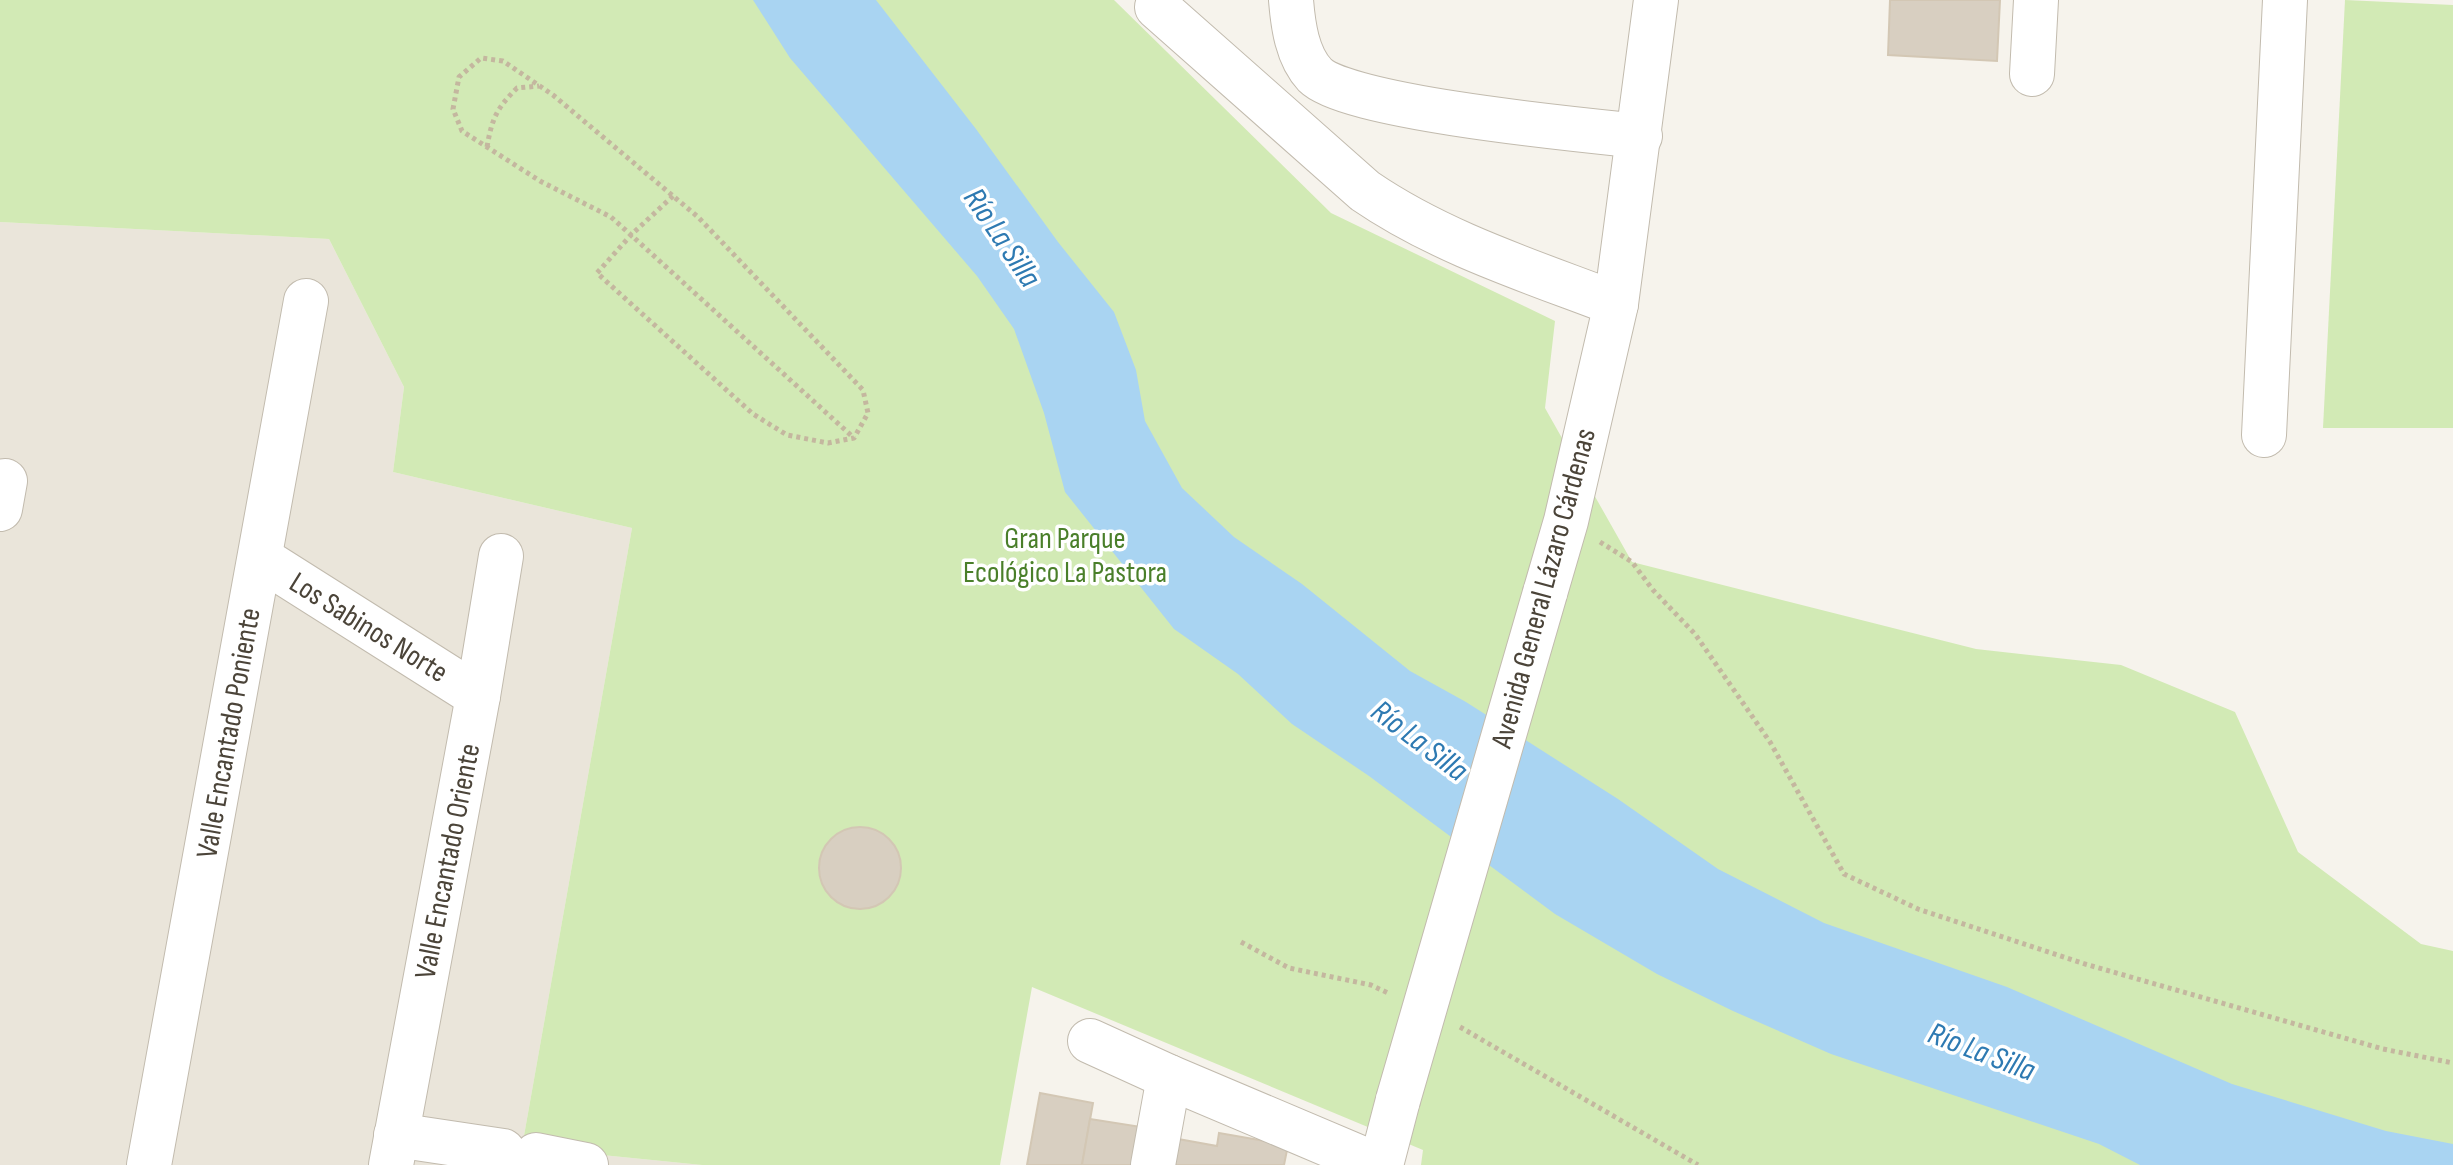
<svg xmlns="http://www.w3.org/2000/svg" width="2453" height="1165" font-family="'Sofia Sans Condensed',sans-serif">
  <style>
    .residential { fill: #eae5da }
    .green { fill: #d2eab5 }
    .water { fill: #a9d4f2 }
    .building { fill: #d8cfc1; stroke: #d3c7b4; stroke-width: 2 }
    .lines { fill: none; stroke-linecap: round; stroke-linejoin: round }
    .minor-casing { stroke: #c2bbae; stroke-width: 46 }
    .path { stroke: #c4b79f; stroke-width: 5; stroke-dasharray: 4 4; stroke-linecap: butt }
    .minor { stroke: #fff; stroke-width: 44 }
    .minor-bridge-casing { stroke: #c2bbae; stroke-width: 46; stroke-linecap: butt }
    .minor-bridge { stroke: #fff; stroke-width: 44 }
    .labels { text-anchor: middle; stroke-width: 7; stroke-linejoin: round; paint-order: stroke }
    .park-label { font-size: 30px; fill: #4a7f2a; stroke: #fff }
    .street-label { font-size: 30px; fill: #4b4439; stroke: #fff }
    .water-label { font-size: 32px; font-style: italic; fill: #2e7ab2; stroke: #fff }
  </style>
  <rect width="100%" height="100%" fill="#f6f3ec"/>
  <polygon class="residential" points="0,222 329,239 404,387 393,472 632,528 522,1147 702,1165 0,1165"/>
  <g class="green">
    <polygon points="0,0 1114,0 1331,213 1555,321 1545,408 1632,562 1976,649 2121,665 2235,712 2298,852 2421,944 2453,951 2453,1165 1421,1165 1423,1150 1032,987 1000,1165 702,1165 522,1147 632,528 393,472 404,387 329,239 0,222"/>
    <polygon points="2345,0 2453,5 2453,428 2323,428"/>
  </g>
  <polygon class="water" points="753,0 876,0 976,129 1058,242 1114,312 1136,370 1145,421 1182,488 1234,537 1302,584 1410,671 1466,702 1618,799 1718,869 1824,923 2007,987 2232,1084 2386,1131 2453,1144 2453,1165 2140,1165 2099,1144 1831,1054 1733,1011 1657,974 1555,914 1369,776 1292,724 1238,674 1174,629 1065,492 1044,413 1014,329 977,276 790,58"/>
  <g class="building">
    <polygon points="1890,0 2000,0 1997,61 1888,55"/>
    <circle cx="860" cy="868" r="41"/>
    <polygon points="1040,1093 1093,1103 1082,1165 1027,1165"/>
    <polygon points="1090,1119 1154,1129 1148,1165 1082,1165"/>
    <polygon points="1219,1133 1288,1145 1284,1165 1174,1165 1178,1139 1217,1146"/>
  </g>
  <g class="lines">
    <defs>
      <g id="minor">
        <path d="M1291 0C1293 25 1297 56 1315 75 1348 108 1583 130 1640 136"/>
        <path d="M1157 7 1365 191C1441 243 1530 271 1616 304"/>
        <polyline points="2032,74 2036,0"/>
        <polyline points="2264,435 2285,0"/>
        <polyline points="0,509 5,481"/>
        <polyline points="260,558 478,696"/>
        <polyline points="1545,593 1566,521 1616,304 1656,0"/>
        <polyline points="1090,1041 1169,1077 1377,1165"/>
        <polyline points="396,1135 503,1151"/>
        <polyline points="536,1155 586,1165"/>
        <polyline points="149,1165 306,301"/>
        <polyline points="391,1165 478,696 501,556"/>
        <polyline points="1153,1165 1169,1077"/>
        <polyline points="1381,1165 1398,1100"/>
      </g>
    </defs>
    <use href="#minor" class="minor-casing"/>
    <g class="path">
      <path d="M487 147C492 118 497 108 517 88L539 86"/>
      <polyline points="673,196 631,235 597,273 753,414 787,435 828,443 854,438 868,413 863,390 698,217 553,95 503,61 481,58 459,77 453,109 462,131 540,181 611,217 631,235 854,438"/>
      <polyline points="1600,542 1632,562 1653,590 1695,634 1770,742 1844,874 1918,909 2085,964 2383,1049 2453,1063"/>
      <polyline points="1241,942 1289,968 1371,985 1390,994"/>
      <polyline points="1460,1027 1698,1165"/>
    </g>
    <use href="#minor" class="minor"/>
    <defs>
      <polyline id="minor-bridge" points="1398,1100 1545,593"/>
    </defs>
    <use href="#minor-bridge" class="minor-bridge-casing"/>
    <use href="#minor-bridge" class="minor-bridge"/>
  </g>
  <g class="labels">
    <g class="park-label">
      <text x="1065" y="548">Gran Parque<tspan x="1065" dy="34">Ecológico La Pastora</tspan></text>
    </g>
    <g class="street-label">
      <text transform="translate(1543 588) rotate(-75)" y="10">Avenida General Lázaro Cárdenas</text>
      <text transform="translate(369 627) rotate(32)" y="10">Los Sabinos Norte</text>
      <text transform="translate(228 733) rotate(-80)" y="10">Valle Encantado Poniente</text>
      <text transform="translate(447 861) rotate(-79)" y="10">Valle Encantado Oriente</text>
    </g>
    <g class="water-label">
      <text transform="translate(1003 237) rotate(56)" y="11">Río La Silla</text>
      <text transform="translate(1420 740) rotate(37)" y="11">Río La Silla</text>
      <text transform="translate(1982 1051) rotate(21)" y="11">Río La Silla</text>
    </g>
  </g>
</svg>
